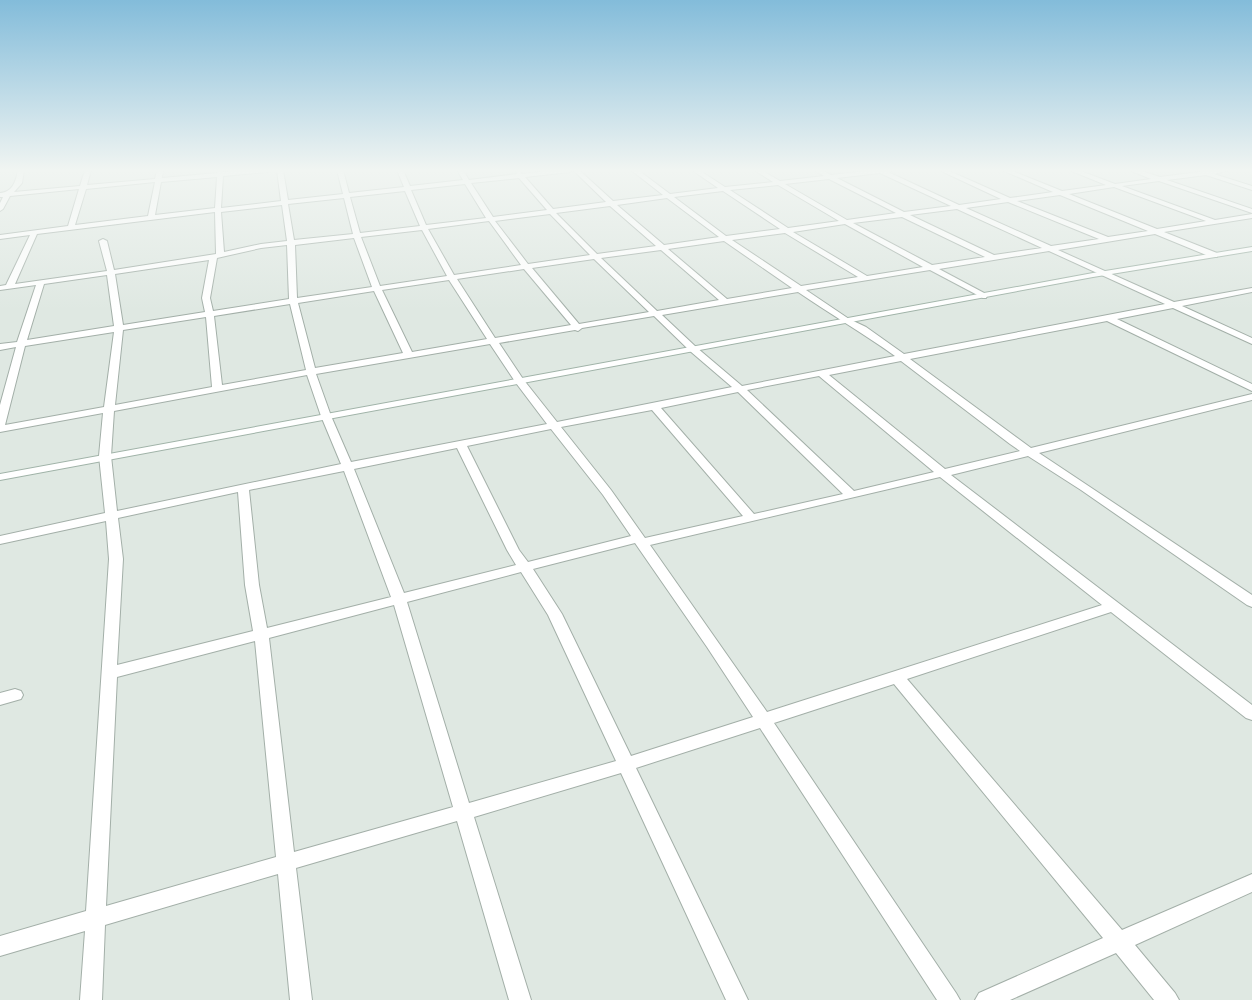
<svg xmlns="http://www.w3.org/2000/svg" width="1252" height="1000" font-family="Arial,sans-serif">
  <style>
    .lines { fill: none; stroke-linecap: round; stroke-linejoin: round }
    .street-casing { stroke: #a3afa8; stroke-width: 2 }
    .secondary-casing { stroke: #a0b3a8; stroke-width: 2 }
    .street { fill: #fff; fill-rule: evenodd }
    .secondary { fill: #fff; fill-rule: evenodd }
  </style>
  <rect width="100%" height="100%" fill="#dfe8e2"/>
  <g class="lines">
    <defs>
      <g id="street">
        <path d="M18 170H24L22 183 14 192 80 186 85 170H91L87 185 155 179 157 170H163L162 178 217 173V170H223V172L270 170 267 172 223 176 221 208 281 201 277 170H283L288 200 343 194 337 170H343L349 193 404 187 397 170H403L410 186 463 180 457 170H463L469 180 517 174 515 170H519L522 174 554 170H573L570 172 525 177 553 209 606 202 573 170H579L613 201 663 195 631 170H638L670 194 718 188 692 170H699L725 187 773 182 754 170H761L780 181 824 176 814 170H822L831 175 875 170H894L888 172 959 205 1001 199 939 170H947L1010 198 1053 192 1002 170H1010L1062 191 1106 185 1069 170H1078L1115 184 1151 179 1129 170H1138L1160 177 1214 170H1230L1214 174 1252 186V190L1206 175 1167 180 1252 209V213L1159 181 1122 186 1215 220 1252 214V218L1164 232 1217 253V257H1211L1155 234 1058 250 1174 302 1252 288V292L1182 306 1252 338V344L1173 308 1117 319 1252 384V391L1107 321 910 359 1031 448 1252 394V400L1039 453 1252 595V607L1247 605 1081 490 1028 456 951 475 1252 705V720L1246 718 1111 612 907 679 1122 930 1252 874V892L1135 945 1175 993 1179 1000H1154L1116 953 1010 1000H975L979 993 1103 938 894 684 774 723 956 993 960 1000H937L760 728 636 768 748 1000H726L621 773 474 817 531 1000H509L457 821 296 868 312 1000H290L278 874 105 925 102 1000H80L85 931 0 956V936L86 911 109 559 106 521 0 544V536L105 513 99 456 103 413 0 432V405L16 347 0 350V344L17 342 36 285 0 290V286L6 285 30 235 0 239V235L68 226 79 189 10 196 3 209 0 211V203L3 197H0V193C13 192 16 181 18 170ZM880 173 951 206 904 212 837 178ZM217 177 215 208 155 215 161 182ZM519 178 547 210 493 217 471 183ZM829 179 896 213 847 220 785 184ZM155 182 148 216 75 225 86 189ZM465 184 486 218 426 225 411 190ZM778 185 839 221 788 228 730 190ZM1114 187 1206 221 1157 229 1069 194ZM405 191 420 226 360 233 350 197ZM723 191 780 229 726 236 674 197ZM1060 195 1148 231 1108 237 1017 201ZM344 198 353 234 294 240 288 204ZM667 198 719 237 664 245 617 205ZM1008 202 1099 239 1051 246 966 208ZM282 205 287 241 261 244 224 252 221 212ZM610 206 656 246 597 254 556 213ZM957 209 1042 248 994 255 910 215ZM215 212 216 254 114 270 107 241 103 239 99 241 107 271 15 284 37 234ZM550 214 590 255 528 264 495 221ZM902 217 985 257 932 265 853 223ZM489 221 521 265 454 275 428 229ZM845 224 923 267 867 276 793 232ZM422 230 447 276 380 286 361 237ZM785 233 858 277 801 286 732 240ZM354 238 372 287 297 298 295 245ZM724 241 792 288 727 299 668 249ZM287 245 289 299 213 311 210 298 217 258 261 248ZM661 250 719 300 657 311 601 258ZM1049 251 1165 304 904 354 866 327 849 319 806 290 930 270 983 298H986L987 296 986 294 939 269ZM594 259 649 312 579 324 532 268ZM209 260 202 298 205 312 123 325 115 274ZM524 269 571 325 495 338 457 279ZM107 275 114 326 27 340 44 284ZM449 280 487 339 412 352 382 290ZM374 291 403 353 315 368 298 303ZM798 292C830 314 863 333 895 356L742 386 696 347 662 315ZM290 304 306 370 222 385 214 316ZM654 316 690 351 732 387 557 422 523 379 499 343 575 330 578 331 582 328ZM206 317 212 387 115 405 123 330ZM114 332 104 407 5 425 25 346ZM490 344 516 383 547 424 351 462 331 416 316 374ZM901 361 1010 444 1020 451 945 469 829 375ZM307 375 321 416 341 464 117 511 111 456 114 411ZM819 376 934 472 854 491 747 390ZM738 392 843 494 754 514 661 408ZM652 410 743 516 645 538 611 490 561 427ZM551 429 603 495 631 536 528 562 519 550 467 446ZM457 448 507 550 516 565 404 593 354 469ZM344 471 391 597 267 628 259 585 249 490ZM940 477 1102 605 767 712 650 545ZM238 492 245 585 253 631 117 665 123 559 118 518ZM635 543 707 647 753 717 631 756 562 614 533 569ZM521 572 548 615 616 761 469 803 407 602ZM394 605 453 807 294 852 269 638ZM255 641 276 857 106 906 117 677Z"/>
        <polygon points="15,689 21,691 23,695 21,699 0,705 0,693"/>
      </g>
      <polygon id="secondary" points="1252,247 1252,251 1093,277 0,480 0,474 1093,273"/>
    </defs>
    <use href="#street" class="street-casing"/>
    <use href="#secondary" class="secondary-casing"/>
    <use href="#street" class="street"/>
    <use href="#secondary" class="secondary"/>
  </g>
  <linearGradient id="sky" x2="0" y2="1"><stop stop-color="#83bcda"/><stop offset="0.55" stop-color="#f1f5f2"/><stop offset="1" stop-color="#f1f5f2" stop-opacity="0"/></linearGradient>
  <rect width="1252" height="310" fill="url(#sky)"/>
</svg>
